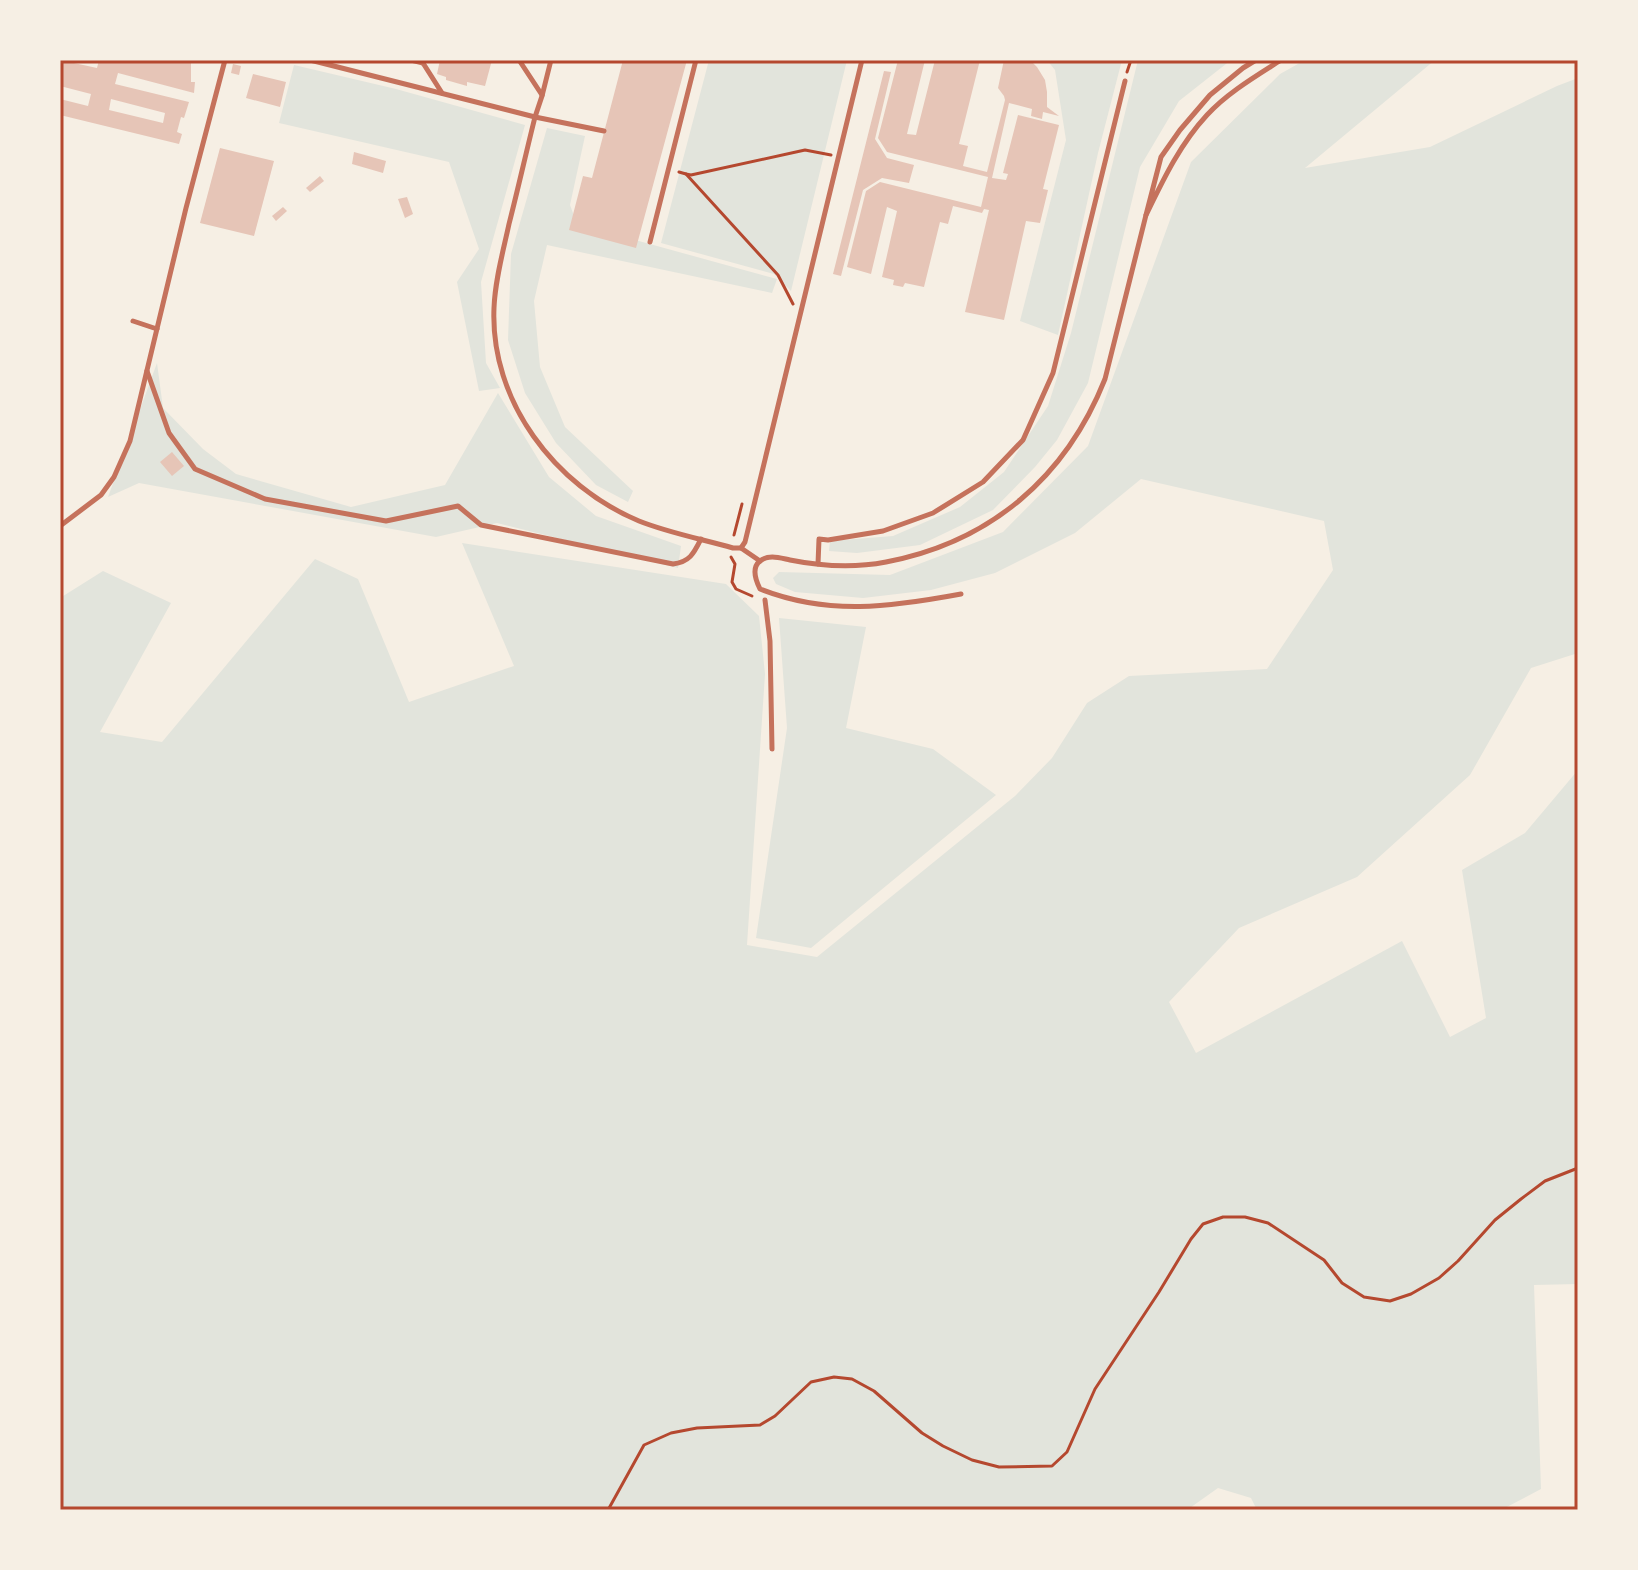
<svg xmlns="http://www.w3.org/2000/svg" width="1638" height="1570" font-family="Cabin,sans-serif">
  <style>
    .green { fill: #e2e4dc }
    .building { fill: #e6c5b7; fill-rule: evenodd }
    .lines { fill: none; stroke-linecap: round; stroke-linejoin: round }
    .path { stroke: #b5482f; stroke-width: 3 }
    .service { stroke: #c5725c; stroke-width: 5 }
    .neatline { fill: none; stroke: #b5482f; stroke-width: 3 }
  </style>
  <rect width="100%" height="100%" fill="#f6efe4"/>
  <g class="green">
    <polygon points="709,60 847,60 791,291 774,274 661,243"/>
    <polygon points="1047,60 1122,60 1098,153 1058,335 1020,321 1066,140 1055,70"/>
    <polygon points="1138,60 1231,60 1179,101 1140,167 1088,383 1057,440 1035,467 993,510 920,545 857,553 829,551 830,541 893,536 960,507 1004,472 1048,406 1071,333"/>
    <polygon points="1305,60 1435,60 1305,168 1430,147 1557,86 1578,78 1578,653 1531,668 1470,775 1357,877 1239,928 1169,1002 1196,1053 1402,941 1450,1037 1486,1018 1462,870 1525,833 1578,770 1578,1284 1534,1285 1541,1489 1501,1510 1257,1510 1251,1498 1218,1488 1187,1510 60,1510 60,598 103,571 171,603 100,732 162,742 315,559 358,579 409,702 514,666 462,543 726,584 759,616 765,674 747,945 817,957 1015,796 1052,758 1087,703 1129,676 1267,669 1333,570 1324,521 1141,479 1075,533 995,573 931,590 863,598 795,592 776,584 773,578 779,572 890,575 1003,532 1088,446 1191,162 1280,74"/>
    <polygon points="294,65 396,89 525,125 481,282 486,363 500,388 479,391 457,282 479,249 449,162 279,123"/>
    <polygon points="547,128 585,136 570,205 577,224 777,279 772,293 547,245 534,301 540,367 565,427 633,491 628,502 596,485 556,443 525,393 508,340 511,254"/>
    <polygon points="157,363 163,408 203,449 236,474 351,507 445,485 498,393 549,477 596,516 681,546 678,568 497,523 436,537 139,483 108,497"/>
    <polygon points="779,618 866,627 846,728 933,749 996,795 811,948 756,938 787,728"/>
  </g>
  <g class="building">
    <path d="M60 60 97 68 99 60H191V82H195L194 93 118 73 115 84 189 102 184 118 181 117 177 132 182 134 179 144 60 115V99L88 106 91 94 60 86ZM111 99 165 113 163 123 109 110Z"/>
    <polygon points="440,60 492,60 485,86 467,82 467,86 446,80 446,77 437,74"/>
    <polygon points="623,60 687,60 636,248 569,230 583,176 592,178"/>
    <polygon points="898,60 925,60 907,134 916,135 935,60 980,60 959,144 968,146 963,166 987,172 1005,100 1004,96 998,88 1004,60 1030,60 1037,67 1045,80 1047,92 1047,107 1059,116 1043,112 1042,119 1031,116 1032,109 1009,103 992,178 1006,180 1008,174 1003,173 1018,115 1059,125 1043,189 1048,190 1040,223 1026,221 1004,320 965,312 989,210 984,209 982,213 953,206 948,224 940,222 924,287 905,283 903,287 893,285 894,280 882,277 897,211 887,207 871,274 847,267 866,191 880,182 981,207 988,177 887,152 878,138"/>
    <polygon points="233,64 241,66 239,75 231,73"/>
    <polygon points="884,71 891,72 875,139 887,158 914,165 909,183 882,178 863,190 841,276 833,274"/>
    <polygon points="253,74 286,82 280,107 246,98"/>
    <polygon points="220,148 274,161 254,236 200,223"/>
    <polygon points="354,152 386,161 383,173 352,164"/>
    <polygon points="320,176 324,181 310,192 306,188"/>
    <polygon points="407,197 413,214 405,218 398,199"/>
    <polygon points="283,207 287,211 276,221 272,216"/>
    <polygon points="172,452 184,466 172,476 160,462"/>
  </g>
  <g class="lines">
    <g class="path">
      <polyline points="1127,72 1131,60"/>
      <polyline points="679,172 686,174 778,275 793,304"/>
      <polyline points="686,174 691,175 805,150 831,155"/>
      <polyline points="734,535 742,504"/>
      <polyline points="731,557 735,564 732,582 736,589 752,596"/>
      <polyline points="608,1510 644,1445 671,1433 697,1428 760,1425 775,1416 811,1382 834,1377 852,1379 874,1391 922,1433 943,1446 972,1460 999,1467 1052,1466 1067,1452 1095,1389 1159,1292 1191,1239 1203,1224 1223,1217 1245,1217 1268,1223 1324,1260 1342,1283 1364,1297 1390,1301 1411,1294 1439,1278 1458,1261 1495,1220 1521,1199 1545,1181 1578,1168"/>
    </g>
    <g class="service">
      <polyline points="310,60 535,117 604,131"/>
      <polyline points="411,60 423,63"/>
      <polyline points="424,60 423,63 442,93"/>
      <polyline points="519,60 542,95"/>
      <path d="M551 60 542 96 535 117C526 153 518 189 509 224 503 252 495 280 494 308 490 401 555 486 639 521 669 533 702 539 733 548H741L745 542 862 60"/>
      <path d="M1256 60 1243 68 1210 95 1180 130 1161 157 1146 215C1163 180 1180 144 1207 115 1227 93 1256 76 1281 60"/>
      <polyline points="650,242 696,60"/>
      <polyline points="133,321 157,329"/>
      <path d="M147 371 169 433 195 469 265 499 386 521 458 506 481 525 673 564C690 562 694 553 701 539"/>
      <polyline points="60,526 101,495 114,477 130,441 186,208 225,60"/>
      <polyline points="741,548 760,561"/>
      <polyline points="818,564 819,539 828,540 883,531 933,513 983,482 1023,440 1053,373 1125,81"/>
      <path d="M961 594C891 607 828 616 760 589 756 581 751 568 760 561 769 554 780 558 790 560 820 566 855 568 886 562 991 542 1066 477 1105 379L1146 215"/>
      <polyline points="765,600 770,641 772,749"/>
    </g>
  </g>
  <rect width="1638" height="1570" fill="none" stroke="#f6efe4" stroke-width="124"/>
  <rect x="62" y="62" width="1514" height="1446" class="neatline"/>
</svg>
